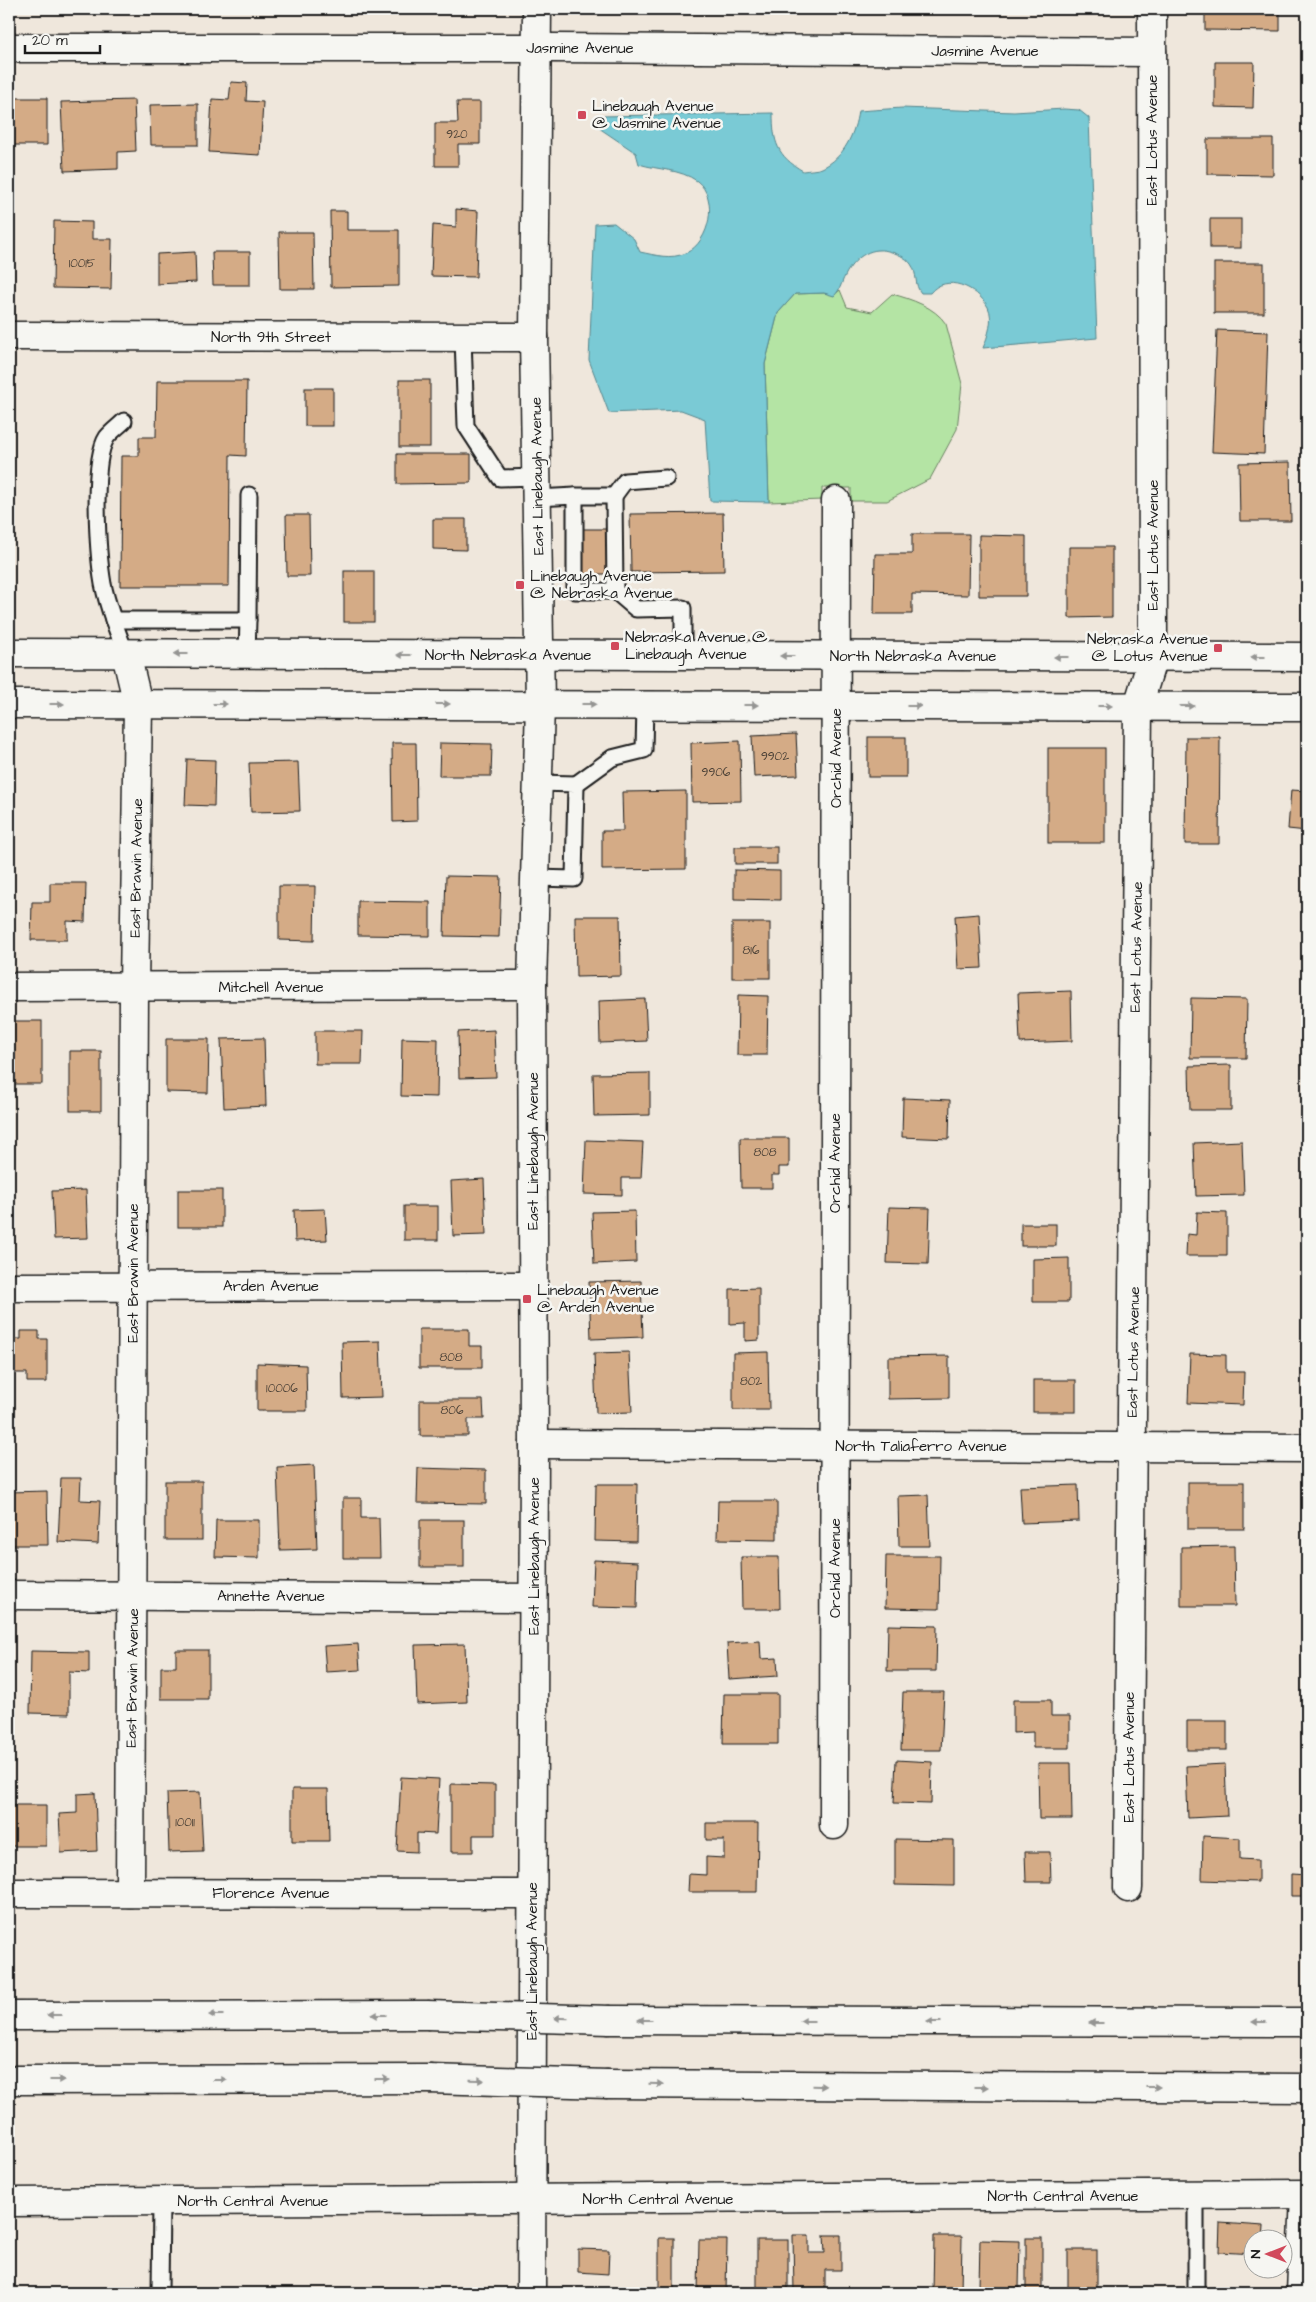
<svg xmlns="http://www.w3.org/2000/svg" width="1316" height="2302" font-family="'Architects Daughter',sans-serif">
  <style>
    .green { fill: #b4e4a4; stroke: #688060 }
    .water { fill: #7acad5; stroke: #54848b }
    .building { fill: #d4ab86; stroke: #1c1c1c }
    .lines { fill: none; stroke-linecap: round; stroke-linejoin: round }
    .lane-casing { stroke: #1c1c1c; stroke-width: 19 }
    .street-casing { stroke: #1c1c1c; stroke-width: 31 }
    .secondary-casing { stroke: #1c1c1c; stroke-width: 31 }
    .primary-casing { stroke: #1c1c1c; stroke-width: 31 }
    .highway-casing { stroke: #1c1c1c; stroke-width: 31 }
    .lane { stroke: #f6f6f2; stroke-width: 15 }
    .street { stroke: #f6f6f2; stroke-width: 28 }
    .secondary { stroke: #f6f6f2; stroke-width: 28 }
    .primary { stroke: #f6f6f2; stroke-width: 28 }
    .highway { stroke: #f6f6f2; stroke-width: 28 }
    .highway-bridge-casing { stroke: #1c1c1c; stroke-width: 31; stroke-linecap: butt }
    .highway-bridge { stroke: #f6f6f2; stroke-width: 28 }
    .oneway { fill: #949492 }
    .poi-dot { fill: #d1495b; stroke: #f6f6f2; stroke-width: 2 }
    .labels { text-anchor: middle; stroke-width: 5; stroke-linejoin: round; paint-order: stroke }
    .number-label { font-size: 12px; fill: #4a4036 }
    .street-label { font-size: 15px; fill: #1c1c1c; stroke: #f6f6f2 }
    .poi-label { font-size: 15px; fill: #1c1c1c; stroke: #f6f6f2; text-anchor: start }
  </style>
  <rect width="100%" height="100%" fill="#efe7dc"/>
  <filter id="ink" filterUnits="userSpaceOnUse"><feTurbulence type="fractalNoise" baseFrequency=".02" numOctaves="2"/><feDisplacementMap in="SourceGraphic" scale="10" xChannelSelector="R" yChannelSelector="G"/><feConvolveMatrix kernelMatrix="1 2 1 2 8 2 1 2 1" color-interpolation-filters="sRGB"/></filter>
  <g filter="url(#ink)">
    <path class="green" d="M840 290 847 307 872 312 892 294C911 299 935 307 946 324L962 384 957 429 930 479 887 501H851V488H822V500L769 502 765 364 778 313 795 294 824 293 834 295Z"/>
    <path class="water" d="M902 108 1014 112 1064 109 1079 110 1089 118 1097 338 983 348C988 336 994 319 988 307 977 287 946 273 930 293H921C914 285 918 274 911 264 906 257 896 253 888 251 870 246 853 259 845 276 841 283 841 289 834 296L824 293 795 294 778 313 765 364 769 502 710 501 705 419 681 410 609 413 589 360 595 224 614 223 634 239 640 252C655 255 671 260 686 253 710 242 719 198 697 181 680 169 658 170 639 164L636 153 599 128 600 116 773 113C773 142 777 156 803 171 809 170 817 170 822 168 844 158 855 133 858 111Z"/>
    <g class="building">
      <polygon points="992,9 1042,9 992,11"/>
      <polygon points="1205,9 1280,9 1280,31 1205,30"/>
      <polygon points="1215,62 1254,62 1253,108 1215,107"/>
      <polygon points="231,82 247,83 246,101 263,102 260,155 209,152 212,99 229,100"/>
      <polygon points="10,98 47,98 47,145 9,145"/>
      <polygon points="134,100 136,151 118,152 118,169 64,171 61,102"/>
      <polygon points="457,102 480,102 480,144 458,144 458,166 435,166 435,123 458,123"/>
      <polygon points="198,104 198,145 151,145 150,105"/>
      <polygon points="1207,139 1273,139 1273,175 1207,174"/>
      <polygon points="456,209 478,211 476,277 431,276 433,225 456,227"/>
      <polygon points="330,211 347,211 347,230 399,230 399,286 331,287"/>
      <rect x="1210" y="219" width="31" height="29"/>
      <polygon points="54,221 92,222 92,239 112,239 111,289 53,288"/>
      <polygon points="279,232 313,232 314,289 280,289"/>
      <polygon points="195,252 196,282 157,284 157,254"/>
      <polygon points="212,252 250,252 250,285 213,285"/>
      <rect x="1214" y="263" width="50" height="50"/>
      <polygon points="1217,330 1268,332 1264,454 1212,452"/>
      <rect x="399" y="380" width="31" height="67"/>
      <polygon points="157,381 247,381 246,456 230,455 229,586 120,586 121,456 139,456 139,437 156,437"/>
      <rect x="305" y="388" width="28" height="38"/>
      <polygon points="397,454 471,454 471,483 397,484"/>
      <polygon points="1290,462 1291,521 1240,521 1239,463"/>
      <polygon points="723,513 724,571 631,572 630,514"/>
      <polygon points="286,515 309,515 310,576 287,576"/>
      <polygon points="433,519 466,519 466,550 433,549"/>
      <rect x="579" y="529" width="30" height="45"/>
      <polygon points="912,534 969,534 968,595 912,594 912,614 874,614 875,554 912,554"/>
      <polygon points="979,535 1026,536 1026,596 979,596"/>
      <polygon points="1069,547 1112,547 1112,617 1069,618"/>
      <rect x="344" y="571" width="30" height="51"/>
      <polygon points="796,734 798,775 754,777 752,736"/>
      <rect x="868" y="737" width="38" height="40"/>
      <polygon points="1186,737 1220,737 1219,844 1185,844"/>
      <polygon points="740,741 741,801 692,802 691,743"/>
      <polygon points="392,743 416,743 417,821 393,822"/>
      <polygon points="440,743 492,744 491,776 439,776"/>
      <rect x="1048" y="748" width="57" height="95"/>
      <polygon points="187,759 215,760 214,806 185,805"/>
      <polygon points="298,762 300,811 251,812 249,763"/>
      <polygon points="1291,790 1307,791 1307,831 1288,829"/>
      <polygon points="686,791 686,869 602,870 602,831 623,831 622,792"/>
      <rect x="735" y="847" width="42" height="17"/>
      <polygon points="734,870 780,871 780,900 734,899"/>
      <polygon points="446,876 501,877 499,937 444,936"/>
      <polygon points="50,883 86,883 85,922 67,921 67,940 31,940 32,902 50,902"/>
      <polygon points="279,886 315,886 314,941 279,940"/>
      <polygon points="358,901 430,902 430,936 358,935"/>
      <polygon points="979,914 982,968 958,969 955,916"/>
      <polygon points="575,916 620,916 621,976 576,977"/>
      <rect x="732" y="923" width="38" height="55"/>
      <polygon points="1071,991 1072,1041 1020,1043 1018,993"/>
      <polygon points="738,995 768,996 767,1055 737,1055"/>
      <polygon points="1191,998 1247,999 1246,1058 1190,1058"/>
      <polygon points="645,999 647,1041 600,1043 599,1001"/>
      <rect x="9" y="1021" width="33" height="63"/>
      <polygon points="494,1030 496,1077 459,1078 458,1032"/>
      <polygon points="315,1031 363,1031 362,1064 315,1064"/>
      <polygon points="264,1038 266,1106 224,1108 221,1039"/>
      <polygon points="402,1038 438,1039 437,1097 401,1096"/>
      <polygon points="166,1039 209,1039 208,1093 166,1092"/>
      <rect x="70" y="1051" width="31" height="60"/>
      <polygon points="1231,1065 1231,1110 1190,1110 1189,1066"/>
      <polygon points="650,1073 650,1115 594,1116 593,1074"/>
      <polygon points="903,1098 950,1100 949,1139 902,1137"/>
      <polygon points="740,1138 789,1138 789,1167 779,1167 779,1175 772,1175 772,1188 741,1188"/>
      <polygon points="586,1140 643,1142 641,1178 622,1178 622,1195 584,1194"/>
      <polygon points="1242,1141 1244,1195 1196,1196 1194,1143"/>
      <polygon points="484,1179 486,1235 453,1236 451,1181"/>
      <polygon points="86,1190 88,1238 54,1239 52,1191"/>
      <rect x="178" y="1190" width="44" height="37"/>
      <rect x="404" y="1206" width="34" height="34"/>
      <polygon points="889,1207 930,1208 928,1264 887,1263"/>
      <polygon points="325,1209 327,1240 295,1241 294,1210"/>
      <polygon points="635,1211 636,1262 594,1264 592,1212"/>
      <polygon points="1197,1212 1227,1213 1227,1256 1186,1256 1187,1234 1196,1235"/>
      <rect x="1021" y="1224" width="35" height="22"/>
      <polygon points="1069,1258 1069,1302 1033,1302 1033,1259"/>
      <polygon points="641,1281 643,1337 591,1339 589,1282"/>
      <polygon points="759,1288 759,1340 745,1341 745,1323 730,1324 730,1289"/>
      <polygon points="419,1329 469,1329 469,1346 482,1346 482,1368 419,1368"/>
      <polygon points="21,1331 39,1331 39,1339 47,1339 47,1382 27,1382 27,1373 13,1373 13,1339 21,1339"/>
      <polygon points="380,1341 382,1397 343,1398 342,1342"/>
      <polygon points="629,1352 632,1412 596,1413 594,1353"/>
      <polygon points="768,1352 769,1410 733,1410 733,1353"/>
      <polygon points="1190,1354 1226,1355 1226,1372 1244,1372 1243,1405 1188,1403"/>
      <polygon points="949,1356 949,1398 888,1399 888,1357"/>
      <polygon points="257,1363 306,1365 307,1411 257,1411"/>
      <rect x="1033" y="1380" width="43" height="32"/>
      <polygon points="420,1400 483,1400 484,1419 468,1419 468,1436 420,1436"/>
      <polygon points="314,1465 317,1549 280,1550 277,1467"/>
      <polygon points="418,1468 486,1470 486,1504 417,1503"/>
      <polygon points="61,1478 81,1478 80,1500 100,1501 98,1544 58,1542"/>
      <rect x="165" y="1481" width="37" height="59"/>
      <rect x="1188" y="1482" width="56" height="47"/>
      <polygon points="596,1484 637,1484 636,1542 595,1541"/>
      <polygon points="1078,1485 1079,1521 1022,1523 1020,1487"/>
      <polygon points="47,1491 48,1545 9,1545 9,1492"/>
      <polygon points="928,1495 930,1546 899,1546 898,1496"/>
      <polygon points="343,1498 361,1498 361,1518 379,1518 380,1558 343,1558"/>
      <polygon points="718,1501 777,1501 777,1540 717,1539"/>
      <polygon points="216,1520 259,1520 259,1558 215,1557"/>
      <rect x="420" y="1520" width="44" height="47"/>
      <polygon points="1234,1546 1235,1606 1181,1606 1181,1547"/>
      <polygon points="886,1556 940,1556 939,1609 885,1608"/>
      <polygon points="741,1557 779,1557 780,1609 742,1609"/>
      <polygon points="594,1560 638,1562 637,1608 592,1607"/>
      <polygon points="888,1625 937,1626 936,1671 887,1671"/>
      <polygon points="760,1641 761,1659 777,1658 778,1676 729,1679 727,1643"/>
      <polygon points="358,1644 360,1670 326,1672 324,1646"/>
      <polygon points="465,1644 467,1702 417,1704 415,1645"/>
      <polygon points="176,1650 208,1650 208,1699 161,1699 161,1667 176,1667"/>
      <polygon points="31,1651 89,1652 89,1673 69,1672 69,1714 30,1713"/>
      <polygon points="903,1692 944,1692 941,1750 901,1750"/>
      <polygon points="724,1694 778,1694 778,1744 723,1744"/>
      <polygon points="1013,1700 1051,1700 1051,1716 1070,1716 1070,1748 1033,1748 1033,1732 1013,1733"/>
      <rect x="1187" y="1721" width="40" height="29"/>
      <polygon points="896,1760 932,1762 931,1804 894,1803"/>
      <polygon points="1038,1763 1071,1763 1072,1819 1039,1819"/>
      <polygon points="1225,1764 1227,1816 1188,1818 1186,1766"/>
      <polygon points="401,1777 439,1779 436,1834 417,1833 417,1852 397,1851"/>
      <polygon points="451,1784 495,1785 495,1835 473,1835 473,1852 451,1852"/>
      <polygon points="292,1789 328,1789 329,1841 292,1841"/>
      <polygon points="200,1792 203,1851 169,1852 167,1793"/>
      <polygon points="95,1793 97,1851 61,1853 59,1814 77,1813 77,1794"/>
      <rect x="9" y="1805" width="37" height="41"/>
      <polygon points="706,1823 758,1823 757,1892 688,1892 689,1874 706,1875 706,1857 724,1858 724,1840 706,1840"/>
      <polygon points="1203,1836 1240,1838 1240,1859 1258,1860 1258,1882 1202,1880"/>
      <polygon points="895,1839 954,1840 954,1886 895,1885"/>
      <polygon points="1025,1852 1050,1852 1051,1882 1026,1882"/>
      <polygon points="1291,1874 1307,1875 1307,1896 1291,1896"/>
      <polygon points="1220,2223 1264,2226 1263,2240 1254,2240 1254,2254 1219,2252"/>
      <polygon points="793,2235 809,2235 809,2253 825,2253 824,2235 841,2235 841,2270 825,2270 825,2288 809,2288 809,2293 794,2293"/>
      <polygon points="934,2236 962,2236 961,2293 933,2293"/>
      <rect x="659" y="2238" width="15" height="55"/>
      <rect x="1026" y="2238" width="16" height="55"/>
      <polygon points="699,2240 727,2240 726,2293 698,2293"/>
      <rect x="757" y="2240" width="31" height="50"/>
      <polygon points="980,2240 1020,2241 1019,2288 979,2287"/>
      <polygon points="578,2249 609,2250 608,2274 578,2272"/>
      <rect x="1068" y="2250" width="29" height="43"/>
      <polygon points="1219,2290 1254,2291 1254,2293 1219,2293"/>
      <rect x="1120" y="2292" width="59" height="1"/>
    </g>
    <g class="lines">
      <defs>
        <g id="lane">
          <polyline points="463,337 466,426 500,478 537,477"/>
          <path d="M124 421C119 426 112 431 107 437 91 461 98 555 103 584 108 608 117 631 126 654"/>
          <polyline points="575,496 614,496 615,591"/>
          <polyline points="614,496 625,481 666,478"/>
          <polyline points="537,498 575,496 575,591 615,591 636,609 683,608 683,656"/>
          <polyline points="113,620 248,620 249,495"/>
          <polyline points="247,654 248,620"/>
          <polyline points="576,784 612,758 644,750 645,705"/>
          <polyline points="535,878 574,879 576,784 538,783"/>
          <polyline points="1196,2195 1196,2293"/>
          <polyline points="160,2293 161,2202"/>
        </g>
        <g id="street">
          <polyline points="9,48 554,48 1152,52"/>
          <polyline points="9,336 534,337"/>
          <polyline points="126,654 138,704 134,988 130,1893"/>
          <polyline points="9,987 532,985"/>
          <polyline points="9,1287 533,1286"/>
          <polyline points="534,1444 1307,1448"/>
          <polyline points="9,1595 533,1598"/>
          <polyline points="834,1825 836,501"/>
          <polyline points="1128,1888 1138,706 1153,657 1152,9"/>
          <polyline points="9,1893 532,1894"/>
          <polyline points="9,2202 1307,2194"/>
          <polyline points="1301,2293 1305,2194"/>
        </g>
        <polyline id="secondary" points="531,2293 534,1444 532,985 540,704 534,337 537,9"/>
        <g id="primary">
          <polyline points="9,653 1307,657"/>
          <polyline points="9,704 1307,707"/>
        </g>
        <g id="highway">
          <polyline points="9,2016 427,2015"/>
          <polyline points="610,2020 1307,2022"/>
          <polyline points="9,2080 429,2079"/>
          <polyline points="608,2084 1307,2088"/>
        </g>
      </defs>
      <use href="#lane" class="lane-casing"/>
      <use href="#street" class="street-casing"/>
      <use href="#secondary" class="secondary-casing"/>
      <use href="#primary" class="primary-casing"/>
      <use href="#highway" class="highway-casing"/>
      <use href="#lane" class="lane"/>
      <use href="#street" class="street"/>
      <use href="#secondary" class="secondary"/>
      <use href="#primary" class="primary"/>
      <use href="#highway" class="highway"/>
      <defs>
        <g id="highway-bridge">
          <polyline points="427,2015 610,2020"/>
          <polyline points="429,2079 608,2084"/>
        </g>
      </defs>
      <use href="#highway-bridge" class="highway-bridge-casing"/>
      <use href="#highway-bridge" class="highway-bridge"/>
    </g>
    <defs><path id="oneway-solid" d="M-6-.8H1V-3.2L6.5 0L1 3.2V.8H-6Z" transform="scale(1.25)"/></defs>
    <g class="oneway">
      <use href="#oneway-solid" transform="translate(181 654) rotate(-180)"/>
      <use href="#oneway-solid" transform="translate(404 655) rotate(-180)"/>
      <use href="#oneway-solid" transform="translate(787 656) rotate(180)"/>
      <use href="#oneway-solid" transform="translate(1061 657) rotate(-180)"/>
      <use href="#oneway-solid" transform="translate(1258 657) rotate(180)"/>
      <use href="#oneway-solid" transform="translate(57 704)"/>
      <use href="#oneway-solid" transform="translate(220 704)"/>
      <use href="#oneway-solid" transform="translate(443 704)"/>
      <use href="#oneway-solid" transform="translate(589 704)"/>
      <use href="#oneway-solid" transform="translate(751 705)"/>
      <use href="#oneway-solid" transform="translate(914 706)"/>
      <use href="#oneway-solid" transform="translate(1105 706)"/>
      <use href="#oneway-solid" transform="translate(1187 706)"/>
      <use href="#oneway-solid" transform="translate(54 2015) rotate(180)"/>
      <use href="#oneway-solid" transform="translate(216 2015) rotate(180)"/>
      <use href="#oneway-solid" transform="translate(379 2015) rotate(180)"/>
      <use href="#oneway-solid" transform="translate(561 2018) rotate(-178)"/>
      <use href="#oneway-solid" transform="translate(645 2020) rotate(-180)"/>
      <use href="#oneway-solid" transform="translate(807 2021) rotate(-180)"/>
      <use href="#oneway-solid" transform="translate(934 2022) rotate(-180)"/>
      <use href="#oneway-solid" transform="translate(1259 2022) rotate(180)"/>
      <use href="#oneway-solid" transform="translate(1096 2023) rotate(-180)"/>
      <use href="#oneway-solid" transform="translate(382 2079)"/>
      <use href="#oneway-solid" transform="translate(57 2080)"/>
      <use href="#oneway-solid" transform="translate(220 2080)"/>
      <use href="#oneway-solid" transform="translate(477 2080) rotate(2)"/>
      <use href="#oneway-solid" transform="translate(656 2084) rotate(1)"/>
      <use href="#oneway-solid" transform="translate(819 2086) rotate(1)"/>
      <use href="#oneway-solid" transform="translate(981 2087)"/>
      <use href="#oneway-solid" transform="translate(1153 2087)"/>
    </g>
  </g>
  <g class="poi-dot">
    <rect x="577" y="110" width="10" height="10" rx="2.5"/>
    <rect x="515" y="580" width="10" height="10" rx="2.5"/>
    <rect x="610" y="641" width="10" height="10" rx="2.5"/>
    <rect x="1213" y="643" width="10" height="10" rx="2.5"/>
    <rect x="522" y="1294" width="10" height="10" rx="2.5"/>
  </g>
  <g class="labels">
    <g class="number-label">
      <text x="457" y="138">920</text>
      <text x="82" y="267">10015</text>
      <text x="775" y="760">9902</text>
      <text x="716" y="776">9906</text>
      <text x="751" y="954">816</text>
      <text x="765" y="1156">808</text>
      <text x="451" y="1361">808</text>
      <text x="751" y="1385">802</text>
      <text x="282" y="1392">10006</text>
      <text x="452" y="1414">806</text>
      <text x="185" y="1826">10011</text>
    </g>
    <g class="street-label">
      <text x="580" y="53">Jasmine Avenue</text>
      <text x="985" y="56">Jasmine Avenue</text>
      <text transform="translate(1152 140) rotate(-90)" y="5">East Lotus Avenue</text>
      <text x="271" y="342">North 9th Street</text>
      <text transform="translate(537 476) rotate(-91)" y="5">East Linebaugh Avenue</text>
      <text transform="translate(1153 545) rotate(-90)" y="5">East Lotus Avenue</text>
      <text x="508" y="660">North Nebraska Avenue</text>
      <text x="913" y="661">North Nebraska Avenue</text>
      <text transform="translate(836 758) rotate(-90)" y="5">Orchid Avenue</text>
      <text transform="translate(136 868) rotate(-89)" y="5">East Brawin Avenue</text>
      <text transform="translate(1136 947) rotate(-89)" y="5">East Lotus Avenue</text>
      <text x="271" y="992">Mitchell Avenue</text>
      <text transform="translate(533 1151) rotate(-90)" y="5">East Linebaugh Avenue</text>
      <text transform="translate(835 1163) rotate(-90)" y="5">Orchid Avenue</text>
      <text transform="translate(133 1273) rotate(-90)" y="5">East Brawin Avenue</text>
      <text x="271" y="1291">Arden Avenue</text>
      <text transform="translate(1133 1352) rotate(-89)" y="5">East Lotus Avenue</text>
      <text x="921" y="1451">North Taliaferro Avenue</text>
      <text transform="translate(534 1556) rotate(-90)" y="5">East Linebaugh Avenue</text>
      <text transform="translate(835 1568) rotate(-90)" y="5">Orchid Avenue</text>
      <text x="271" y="1601">Annette Avenue</text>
      <text transform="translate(132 1678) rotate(-89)" y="5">East Brawin Avenue</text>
      <text transform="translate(1129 1757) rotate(-90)" y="5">East Lotus Avenue</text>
      <text x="271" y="1898">Florence Avenue</text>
      <text transform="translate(532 1961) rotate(-90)" y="5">East Linebaugh Avenue</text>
      <text x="1063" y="2201">North Central Avenue</text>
      <text x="658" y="2204">North Central Avenue</text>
      <text x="253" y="2206">North Central Avenue</text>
    </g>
    <g class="poi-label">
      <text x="592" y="111">Linebaugh Avenue<tspan x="592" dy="17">@ Jasmine Avenue</tspan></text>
      <text x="530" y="581">Linebaugh Avenue<tspan x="530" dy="17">@ Nebraska Avenue</tspan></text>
      <text x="625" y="642">Nebraska Avenue @<tspan x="625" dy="17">Linebaugh Avenue</tspan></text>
      <text x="1208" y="644" text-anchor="end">Nebraska Avenue<tspan x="1208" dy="17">@ Lotus Avenue</tspan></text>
      <text x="537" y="1295">Linebaugh Avenue<tspan x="537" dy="17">@ Arden Avenue</tspan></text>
    </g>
  </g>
  <rect width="1316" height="2302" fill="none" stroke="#f6f6f2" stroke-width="30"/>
  <rect x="15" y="15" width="1286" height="2272" fill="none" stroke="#1c1c1c" stroke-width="2" filter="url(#ink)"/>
  <g transform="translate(1268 2254) rotate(270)"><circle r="24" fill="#f6f6f2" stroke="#9f9f9c"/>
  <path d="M0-4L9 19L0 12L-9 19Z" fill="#d1495b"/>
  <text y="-8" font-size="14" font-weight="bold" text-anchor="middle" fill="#1c1c1c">N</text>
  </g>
  <path d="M25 45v8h75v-8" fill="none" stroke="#1c1c1c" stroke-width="2.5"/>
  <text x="32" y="45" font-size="15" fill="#1c1c1c" stroke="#f6f6f2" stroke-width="4" paint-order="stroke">20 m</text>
</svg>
